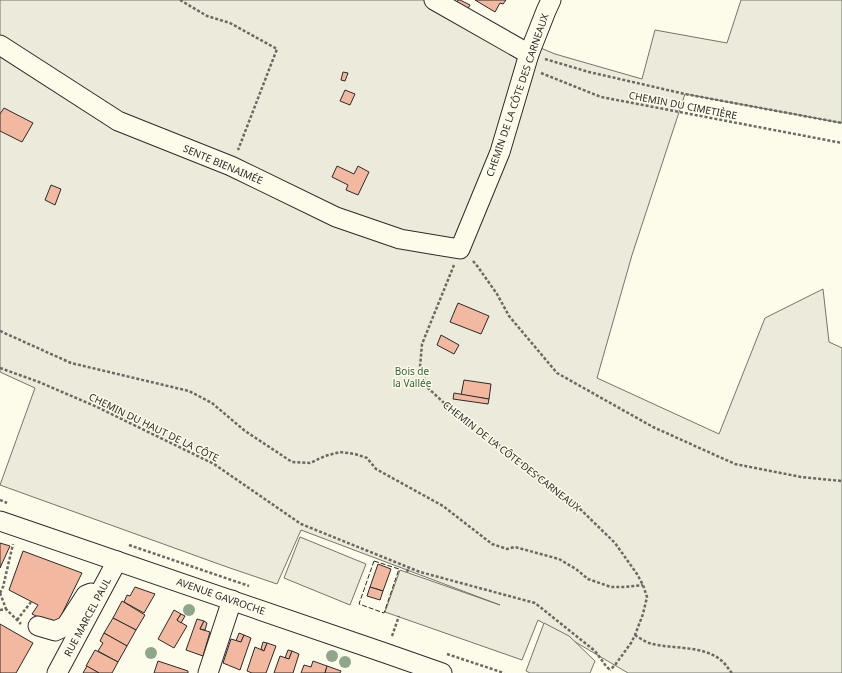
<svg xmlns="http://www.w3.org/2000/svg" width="842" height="673" font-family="'Noto Sans',sans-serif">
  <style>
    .green { fill: #ecebdb; stroke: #74746e }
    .parking { fill: #eceadb; stroke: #74746e }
    .building { fill: #f2b8a0; stroke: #2b2b2b }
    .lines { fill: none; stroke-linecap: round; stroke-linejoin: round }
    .minor-casing { stroke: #2b2b2b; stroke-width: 21 }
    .path { stroke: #6a6964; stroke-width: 2.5; stroke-dasharray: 3 2; stroke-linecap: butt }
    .minor { stroke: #fdfbea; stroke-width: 19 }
    .fence { stroke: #2b2b2b; stroke-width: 1; stroke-dasharray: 5 2; stroke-linecap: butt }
    .tree { fill: #8ea78a }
    .labels { text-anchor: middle; stroke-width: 3; stroke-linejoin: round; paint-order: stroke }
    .street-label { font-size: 10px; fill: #2b2b2b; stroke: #fdfbea }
    .park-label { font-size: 10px; fill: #34623c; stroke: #fdfbea }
  </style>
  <rect width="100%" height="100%" fill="#fdfbea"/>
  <g class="green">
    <polygon points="0,0 426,0 555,54 642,79 655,30 727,43 741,0 842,0 842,123 685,94 632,255 597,378 719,434 765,318 823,289 829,342 842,348 842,673 628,673 538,620 522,660 385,612 400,570 500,605 301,530 277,584 227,567 0,485 35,388 0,372"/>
    <polygon points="300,537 366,564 350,605 284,578"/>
  </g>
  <polygon class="parking" points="544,623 569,636 595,661 590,673 530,673 526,671"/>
  <g class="building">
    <polygon points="458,0 460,0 470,5 466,12 454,6"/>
    <polygon points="475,0 506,0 503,4 500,3 495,12"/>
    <polygon points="343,72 348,73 345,81 341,80"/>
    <polygon points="345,90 355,94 350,105 340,101"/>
    <polygon points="4,108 33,123 22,142 0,131 0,114"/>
    <polygon points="337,166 354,174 358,166 369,172 358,195 346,190 348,185 332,177"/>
    <polygon points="51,185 61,189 55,205 45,200"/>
    <polygon points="458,303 489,316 481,334 450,322"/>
    <polygon points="441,335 459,345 454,354 437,345"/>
    <polygon points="464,380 491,384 489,399 461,395"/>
    <polygon points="454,393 489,399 488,404 453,399"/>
    <polygon points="0,543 10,546 0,568"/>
    <polygon points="23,551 82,573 56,626 32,614 38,605 9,590"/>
    <polygon points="378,564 391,569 383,591 370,587"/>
    <polygon points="135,587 155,594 144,613 124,602 127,595 130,596"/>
    <polygon points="370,587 383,591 380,600 367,596"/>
    <polygon points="122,601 145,615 136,630 113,618"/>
    <polygon points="174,610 181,614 177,620 187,626 174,648 158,639"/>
    <polygon points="181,614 185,616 181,623 177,620"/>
    <polygon points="113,618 136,630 127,646 104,633"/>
    <polygon points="197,619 204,621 200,629 210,632 203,656 186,650"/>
    <polygon points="204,621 207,623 205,630 200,629"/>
    <polygon points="0,624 33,643 16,673 0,673"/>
    <polygon points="104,633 127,646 118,662 98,651 103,643 100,641"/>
    <polygon points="239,633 244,635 241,642 236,641"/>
    <polygon points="244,635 251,638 240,670 223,663 231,639 241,642"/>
    <polygon points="263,642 267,643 264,651 261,649"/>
    <polygon points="267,643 276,646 266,673 252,673 247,671 255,647 264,651"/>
    <polygon points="95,650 118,662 112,673 99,673 86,666"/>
    <polygon points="288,650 292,651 289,659 285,658"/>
    <polygon points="292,651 299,654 293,673 274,673 280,656 289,659"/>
    <polygon points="158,661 188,671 188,673 154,673"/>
    <polygon points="313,661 327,666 325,673 301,673 304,665 311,667"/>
    <polygon points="87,666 99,673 83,673"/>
    <polygon points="327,666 341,671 340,673 325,673"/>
  </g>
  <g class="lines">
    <defs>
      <g id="minor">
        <polyline points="434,0 529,54"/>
        <polyline points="0,45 118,121 231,166 336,217 400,239 460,249 500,152 529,54 546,11 551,0"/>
        <polyline points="0,521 385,653 442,673"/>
        <polyline points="38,626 55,631 66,626 86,595 91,593"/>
        <polyline points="57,673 117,561"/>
        <polyline points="208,673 232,600"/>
      </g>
    </defs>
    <use href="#minor" class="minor-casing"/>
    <g class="path">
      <polyline points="180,0 207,16 230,23 277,49 238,150"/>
      <polyline points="545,59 589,72 685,94 842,123"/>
      <polyline points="541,73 601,97 842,143"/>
      <polyline points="473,261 478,267 497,294 509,316 557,373 653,427 735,464 801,477 842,481"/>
      <polyline points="454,265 422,344 420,367 428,388 457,415 495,442 574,503 615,543 637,574 643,585 647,597 643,614 635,635 631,643 615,665 610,670"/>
      <polyline points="0,331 71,363 189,391 212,403 245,431 292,462 310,463 325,456 340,452 355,454 367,458 376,469 443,506 492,544 507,549 515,547 559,559 576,569 588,579 611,587 624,587 643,585"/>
      <polyline points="0,368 39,382 97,407 214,464 301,524 420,572 535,603 595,651 606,666 610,670"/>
      <polyline points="0,500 7,503"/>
      <polyline points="129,545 249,586"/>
      <polyline points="407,572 409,567"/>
      <polyline points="0,593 3,587 13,544"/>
      <polyline points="0,593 6,609"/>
      <polyline points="0,610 6,609 21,624"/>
      <polyline points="17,620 31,602"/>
      <path d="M635 635C639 638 644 641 649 643 672 650 706 644 724 663 727 666 729 670 732 673"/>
      <polyline points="392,636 399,616"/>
      <polyline points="447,654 504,673"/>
    </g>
    <use href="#minor" class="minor"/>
    <polygon class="fence" points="374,561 399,569 384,613 359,604"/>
  </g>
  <g class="tree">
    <circle cx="189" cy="610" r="6"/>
    <circle cx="151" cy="653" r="6"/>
    <circle cx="332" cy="656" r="6"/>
    <circle cx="345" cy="662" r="6"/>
  </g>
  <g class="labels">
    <g class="street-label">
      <text transform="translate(517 95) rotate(-71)" y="4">CHEMIN DE LA CÔTE DES CARNEAUX</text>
      <text transform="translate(683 105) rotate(11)" y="4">CHEMIN DU CIMETIÈRE</text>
      <text transform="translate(223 164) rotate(23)" y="4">SENTE BIENAIMÉE</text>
      <text transform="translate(154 427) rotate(26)" y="4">CHEMIN DU HAUT DE LA CÔTE</text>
      <text transform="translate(512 456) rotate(38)" y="4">CHEMIN DE LA CÔTE DES CARNEAUX</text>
      <text transform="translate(221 596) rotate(19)" y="4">AVENUE GAVROCHE</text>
      <text transform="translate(87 617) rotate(-62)" y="4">RUE MARCEL PAUL</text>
    </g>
    <g class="park-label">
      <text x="412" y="375">Bois de<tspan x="412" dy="12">la Vallée</tspan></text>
    </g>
  </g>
</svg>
